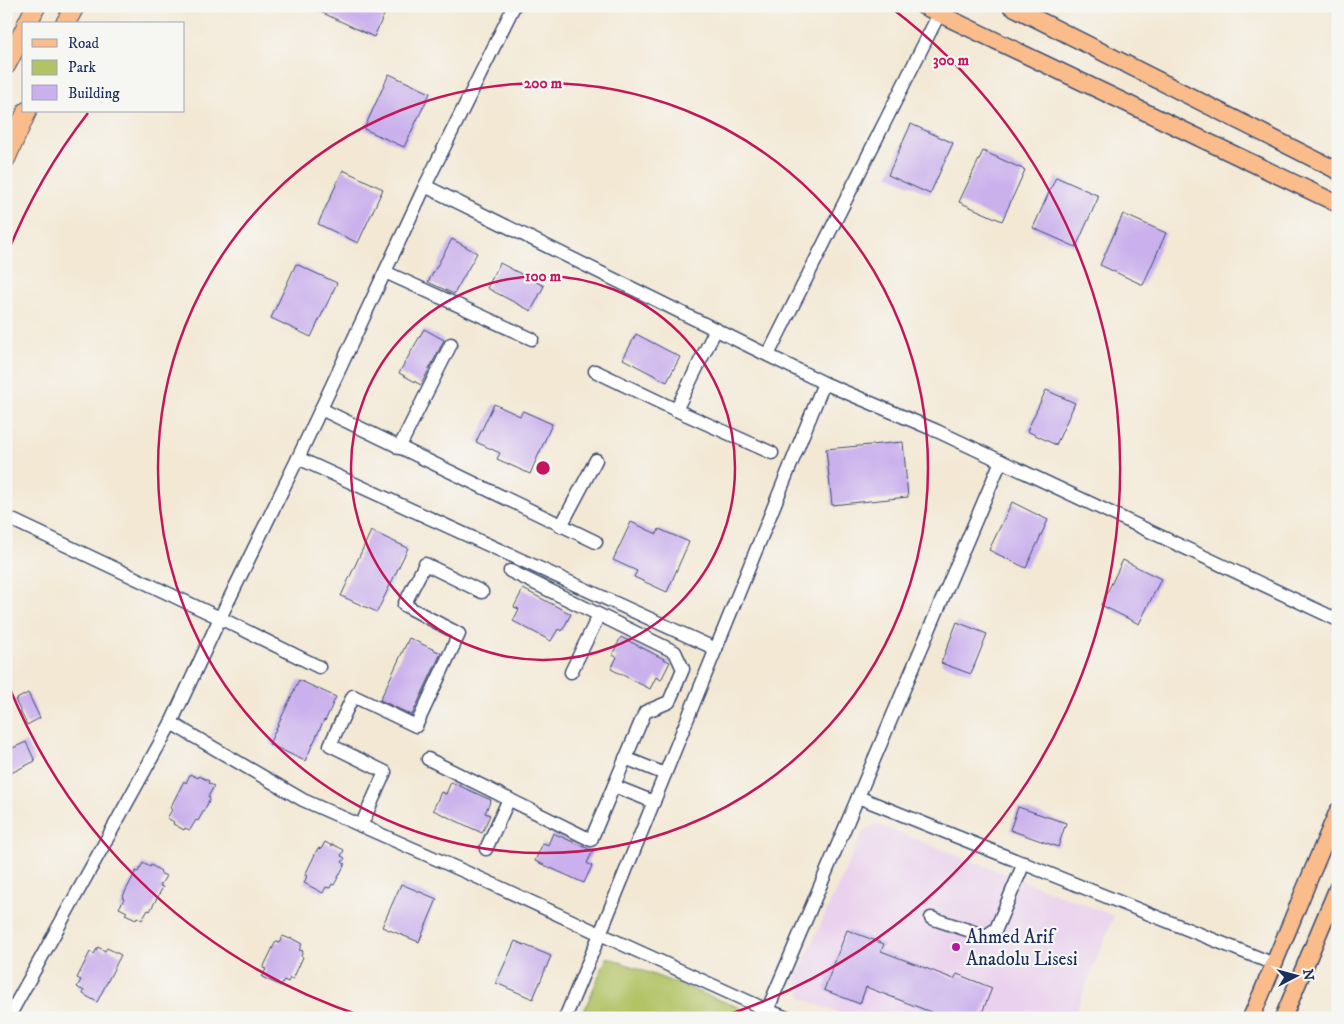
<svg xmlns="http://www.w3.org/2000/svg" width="1344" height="1024" font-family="'IM FELL DW Pica',serif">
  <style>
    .built { fill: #ead1ed }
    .green { fill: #b2c366; stroke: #667962 }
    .building { fill: #cab0ec }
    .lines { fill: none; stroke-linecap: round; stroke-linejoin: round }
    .minor-casing { stroke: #3b4b70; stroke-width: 15 }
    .major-casing { stroke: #3b4b70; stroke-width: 19 }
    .highway-casing { stroke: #3b4b70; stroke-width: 21 }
    .minor { stroke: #fff; stroke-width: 12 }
    .major { stroke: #f9bc8a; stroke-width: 16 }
    .highway { stroke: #f9bc8a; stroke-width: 19 }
    .ring { fill: none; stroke: #c2185b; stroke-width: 2.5 }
    .poi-dot { fill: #b5179e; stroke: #f6f6f2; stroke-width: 2 }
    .labels { text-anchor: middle; stroke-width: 4.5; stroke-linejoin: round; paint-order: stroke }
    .poi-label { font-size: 19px; fill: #1b2f5e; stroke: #f6f6f2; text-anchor: start }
    .centre { fill: #c2185b; stroke: #f6f6f2; stroke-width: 2.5 }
    .ring-label { font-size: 15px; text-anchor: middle; font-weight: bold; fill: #c2185b; stroke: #f6f6f2; stroke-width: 4.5; stroke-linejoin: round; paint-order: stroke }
  </style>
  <rect width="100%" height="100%" fill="#f6f6f2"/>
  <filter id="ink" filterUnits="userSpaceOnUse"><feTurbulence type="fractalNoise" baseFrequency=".02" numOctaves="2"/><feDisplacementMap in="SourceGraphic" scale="10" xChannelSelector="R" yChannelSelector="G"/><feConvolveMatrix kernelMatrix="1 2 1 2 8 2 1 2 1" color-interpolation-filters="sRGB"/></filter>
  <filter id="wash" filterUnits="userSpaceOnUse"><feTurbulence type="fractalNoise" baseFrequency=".0096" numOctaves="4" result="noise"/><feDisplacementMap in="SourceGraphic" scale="20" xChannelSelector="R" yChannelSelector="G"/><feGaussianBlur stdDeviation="1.12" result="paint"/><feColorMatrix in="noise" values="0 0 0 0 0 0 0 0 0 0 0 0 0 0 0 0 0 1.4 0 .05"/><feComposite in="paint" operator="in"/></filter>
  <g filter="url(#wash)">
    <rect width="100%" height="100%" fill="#f3e8d4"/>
    <polygon class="built" points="876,824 1114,916 1073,1018 851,1018 802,998 796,979 863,831"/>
    <polygon class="green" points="607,957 741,1008 743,1018 581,1018"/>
    <g id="blocks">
      <g class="building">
        <polygon points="308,6 388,6 374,37"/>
        <polygon points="389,74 430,93 404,147 364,129"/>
        <polygon points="911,124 953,143 930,194 888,175"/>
        <polygon points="983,151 1025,170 1002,221 959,202"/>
        <polygon points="343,170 383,189 358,243 318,224"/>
        <polygon points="1056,177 1099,196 1076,247 1033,228"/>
        <polygon points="1123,214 1166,233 1143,285 1100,265"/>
        <polygon points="452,239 477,253 454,294 428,282"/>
        <polygon points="500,263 544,286 531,311 487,288"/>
        <polygon points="296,264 337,283 311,337 271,318"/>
        <polygon points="424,329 444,340 421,385 399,373"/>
        <polygon points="636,334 680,357 667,382 623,359"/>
        <polygon points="1046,390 1075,403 1056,445 1027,431"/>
        <polygon points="494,404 520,416 523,411 552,424 530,474 497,459 500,453 476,442"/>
        <polygon points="903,442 908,497 832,505 826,449"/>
        <polygon points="1012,502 1048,520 1026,568 989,550"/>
        <polygon points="631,522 657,534 659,529 689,542 667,592 634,577 637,571 613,560"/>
        <polygon points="371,531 408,548 377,612 341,596"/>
        <polygon points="1123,560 1161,579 1139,624 1101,605"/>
        <polygon points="523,589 571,614 562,631 558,629 551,641 513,621 519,609 514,607"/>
        <polygon points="957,622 987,634 971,674 941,663"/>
        <polygon points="621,637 670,662 661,680 656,677 650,689 611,669 617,657 612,655"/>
        <polygon points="409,638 441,653 412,715 380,700"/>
        <polygon points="299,680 336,697 325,721 324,720 305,761 269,744"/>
        <polygon points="28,693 40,718 27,725 15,700"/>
        <polygon points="26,742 35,761 9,774 6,768 6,751"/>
        <polygon points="190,774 198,778 199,776 209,781 208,783 214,786 208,797 210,798 207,805 198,821 196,820 190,830 185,828 184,830 173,824 174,822 167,818 172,810 170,808 184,781 186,783"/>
        <polygon points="451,782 491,800 485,813 490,815 482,833 433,810 441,792 446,794"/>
        <polygon points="1018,807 1066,823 1058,847 1010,830"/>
        <polygon points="553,833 593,851 587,863 592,866 584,883 535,861 543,843 548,845"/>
        <polygon points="325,842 332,846 332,844 344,850 341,856 345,858 342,862 345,864 334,885 332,884 330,888 326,887 323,893 304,883 307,876 305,875 318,848 321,849"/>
        <polygon points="143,863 150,867 151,865 161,871 160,873 166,876 160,886 163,887 150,911 148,910 142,920 137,917 136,919 125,914 127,912 119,908 124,899 122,898 136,871 138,872"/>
        <polygon points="401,884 437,899 419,942 382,927"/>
        <polygon points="847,930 884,944 881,951 954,979 957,974 992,988 980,1018 934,1018 936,1014 866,987 860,1004 824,990"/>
        <polygon points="283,936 290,939 291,938 302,944 299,950 303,951 301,956 303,957 293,979 290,978 288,982 284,980 281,986 262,977 266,969 263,968 276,941 279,943"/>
        <polygon points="515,941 551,956 533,999 496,983"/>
        <polygon points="98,947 105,951 107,948 121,955 97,1002 83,994 84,991 77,987 81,980 77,978 90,952 94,954"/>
      </g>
    </g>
  </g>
  <g filter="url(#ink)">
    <use href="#blocks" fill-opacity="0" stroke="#3b4b70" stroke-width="1"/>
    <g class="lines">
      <defs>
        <g id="minor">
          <polyline points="425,186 824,383 937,431 1338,620"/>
          <polyline points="385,272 532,339"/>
          <polyline points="768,355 939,14"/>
          <polyline points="595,371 676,410 772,453"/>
          <polyline points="321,409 596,542"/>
          <polyline points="676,410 716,329"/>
          <polyline points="399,448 451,344"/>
          <polyline points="298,458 716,649"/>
          <polyline points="6,517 220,618 319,667"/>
          <polyline points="561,526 596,460"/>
          <polyline points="571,672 599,615"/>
          <polyline points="171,723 303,800 486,881 600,934 767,1010 787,1018"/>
          <polyline points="625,758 665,774"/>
          <polyline points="428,759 591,840 645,712 669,702 683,669 675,652 510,571"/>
          <polyline points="614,786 654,802"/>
          <polyline points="858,797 1274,964"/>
          <polyline points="361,826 385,772 330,745 353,696 416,726 459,634 404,605 425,564 482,592"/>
          <polyline points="486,849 509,799"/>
          <polyline points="931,918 986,936 996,929 1024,863"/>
          <polyline points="8,1018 171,723 220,618 298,458 425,186 514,6"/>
          <polyline points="565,1018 600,934 824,383"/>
          <polyline points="764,1018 1001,461"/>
        </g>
        <g id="major">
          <polyline points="923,6 1338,204"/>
          <polyline points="1011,6 1338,171"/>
          <path d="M1251 1018C1281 949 1308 879 1338 811"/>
          <polyline points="1283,1018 1338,887"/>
        </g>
        <g id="highway">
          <polyline points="27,24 36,6"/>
          <polyline points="65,24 75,6"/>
          <polyline points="6,65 24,31"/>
          <polyline points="6,158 27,111"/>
        </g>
      </defs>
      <use href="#minor" class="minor-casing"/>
      <use href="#major" class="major-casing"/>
      <use href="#highway" class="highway-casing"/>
      <use href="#minor" class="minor"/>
      <use href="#major" class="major"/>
      <use href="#highway" class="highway"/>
    </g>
  </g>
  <g class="ring">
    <circle cx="543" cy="468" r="192"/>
    <circle cx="543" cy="468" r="385"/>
    <path d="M365 1017A577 577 0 0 1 8 684M8 252A577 577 0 0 1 88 113M890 7A577 577 0 0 1 721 1017"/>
  </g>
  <circle class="poi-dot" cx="956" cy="947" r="5"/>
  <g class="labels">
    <g class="poi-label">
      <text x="966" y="943">Ahmed Arif<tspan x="966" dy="22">Anadolu Lisesi</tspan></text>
    </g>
  </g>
  <circle cx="543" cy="468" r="8" class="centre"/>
  <g class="ring-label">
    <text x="951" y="65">300 m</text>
    <text x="543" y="88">200 m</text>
    <text x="543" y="281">100 m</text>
  </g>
  <rect width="1344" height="1024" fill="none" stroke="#f6f6f2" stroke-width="25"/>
  <rect x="22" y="22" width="162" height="90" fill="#f6f6f2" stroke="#9ea6b7"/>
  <rect x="32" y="39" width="25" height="8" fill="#f9bc8a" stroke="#9ea6b7"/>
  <text x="68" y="48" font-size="15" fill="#1b2f5e">Road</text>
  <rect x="32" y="60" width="25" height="15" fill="#b2c366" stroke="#9ea6b7"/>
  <text x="68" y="72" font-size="15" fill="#1b2f5e">Park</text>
  <rect x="32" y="85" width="25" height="15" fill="#cab0ec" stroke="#9ea6b7"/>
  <text x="68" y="98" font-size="15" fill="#1b2f5e">Building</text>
  <g transform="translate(1296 976) rotate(84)" stroke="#f6f6f2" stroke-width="4" paint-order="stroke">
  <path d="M0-4L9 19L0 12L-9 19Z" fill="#1b2f5e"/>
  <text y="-8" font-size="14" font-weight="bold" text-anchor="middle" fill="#1b2f5e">N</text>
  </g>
</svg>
